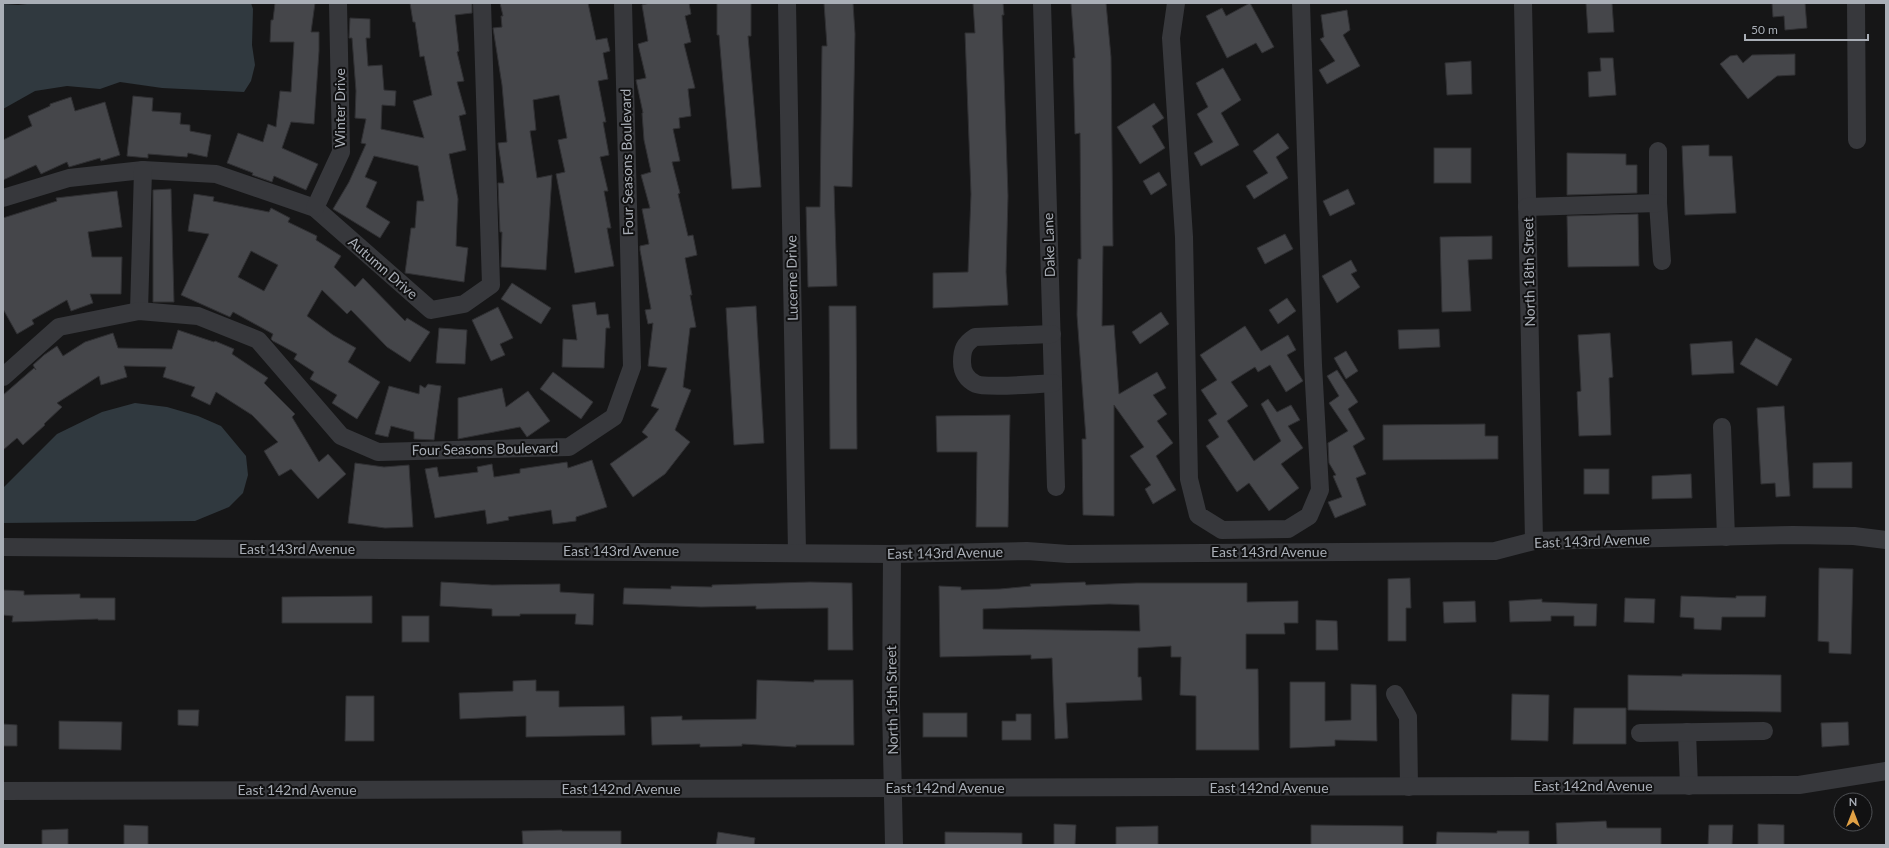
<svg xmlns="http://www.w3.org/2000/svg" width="1889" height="848" font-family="Lato,sans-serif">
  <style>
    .water { fill: #30393f }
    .building { fill: #45464a; stroke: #303033; fill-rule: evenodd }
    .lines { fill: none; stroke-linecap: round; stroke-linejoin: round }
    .minor { stroke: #37383c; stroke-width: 18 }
    .labels { text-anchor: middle; stroke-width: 4; stroke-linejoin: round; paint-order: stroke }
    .street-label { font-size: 14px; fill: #a9aeb6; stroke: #111112 }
  </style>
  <rect width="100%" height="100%" fill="#161617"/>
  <g class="water">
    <polygon points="36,3 251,3 253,9 252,45 255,65 251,81 244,92 162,88 120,82 100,89 67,86 35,91 3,109 3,4 18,5"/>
    <polygon points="135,403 167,407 198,416 221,426 246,456 248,475 243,493 229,507 195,521 3,523 3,488 57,434 102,412"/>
  </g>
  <g class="building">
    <polygon points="275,3 315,3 311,32 319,32 319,51 314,124 291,122 282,148 318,164 306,190 274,176 272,182 252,175 253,173 227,163 238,133 263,142 268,124 276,127 280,91 291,92 294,42 270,42 271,20 273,20"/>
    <polygon points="410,3 472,3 472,13 455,15 459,51 457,52 464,81 457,82 466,114 459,116 466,150 449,154 458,199 456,246 468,248 464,282 405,273 411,228 415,228 417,201 424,201 418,166 374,156 365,177 377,182 366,207 390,222 380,238 333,209 349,182 366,144 361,143 366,119 355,118 356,91 352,38 349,38 350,18 370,19 370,38 366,38 368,66 382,65 384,90 396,91 395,106 382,105 381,129 424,138 413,101 432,95 424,56 420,57 415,22 413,22"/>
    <polygon points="500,3 588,3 596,40 607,38 610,51 603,53 608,79 598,81 606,122 603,122 609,155 600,157 608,191 604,191 611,228 607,228 614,266 575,273 556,174 565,172 558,140 567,138 559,95 533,100 536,130 530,131 537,178 552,175 546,270 501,267 502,232 500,232 498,183 504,183 498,143 507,142 502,85 493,28 502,27 501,16 503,16"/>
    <polygon points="650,3 689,3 691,14 685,16 691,42 684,44 695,88 688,89 691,116 679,118 680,128 673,129 680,161 672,162 680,193 678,194 688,236 693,235 697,255 685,258 692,295 690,295 696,327 690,328 683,387 691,390 675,430 690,442 665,474 633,497 610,464 648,437 642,432 659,409 651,406 667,368 648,366 653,323 648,324 645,310 651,309 640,250 640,246 649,244 642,209 650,208 641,175 651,172 644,140 642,113 643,113 636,80 646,78 638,44 648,41 642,5"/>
    <polygon points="717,3 751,3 751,36 748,36 761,187 732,189 719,35 717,35"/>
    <polygon points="824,3 853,3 855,34 852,187 834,186 837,286 808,287 806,207 820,207 822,46 827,46"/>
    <polygon points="973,3 1003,3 1004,15 1002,15 1008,196 1006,272 1008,305 933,308 933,273 968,272 971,194 965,33 975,33"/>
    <polygon points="1071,3 1106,3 1111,57 1113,246 1103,246 1102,326 1114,325 1119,394 1157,372 1166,388 1153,395 1167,414 1157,421 1173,443 1156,456 1176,490 1153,504 1145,489 1151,485 1130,456 1144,447 1114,405 1114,516 1083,515 1082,439 1086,439 1077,315 1078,259 1081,259 1080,133 1075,134 1073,58 1075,58"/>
    <polygon points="1250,3 1274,47 1262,53 1256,43 1227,58 1206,16 1222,8 1226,16"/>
    <polygon points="1586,3 1612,3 1614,32 1588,33"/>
    <polygon points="1772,3 1805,3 1807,28 1785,30 1784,16 1773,17"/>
    <polygon points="1347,10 1350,30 1343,35 1360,66 1327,84 1319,70 1335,61 1320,39 1324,37 1321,15"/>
    <polygon points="1795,54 1795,75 1777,76 1748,99 1720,64 1730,56 1737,55 1743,63 1752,55"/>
    <polygon points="1600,58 1613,58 1616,95 1589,97 1588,72 1601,71"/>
    <polygon points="1471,61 1472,94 1447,95 1445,63"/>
    <polygon points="1223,68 1241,100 1221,113 1239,145 1201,166 1194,153 1213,142 1197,114 1208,107 1196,83"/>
    <polygon points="133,96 153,98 152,111 181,113 180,124 190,125 190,131 211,135 207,157 188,153 187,157 148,154 148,158 127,156"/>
    <polygon points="71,97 75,111 105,102 120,155 101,161 100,158 69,167 67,162 41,174 36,165 3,180 3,140 32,126 28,116 50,106 50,104"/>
    <polygon points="1154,103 1164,118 1152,126 1165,148 1140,164 1117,127"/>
    <polygon points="1278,133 1289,148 1276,157 1288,178 1254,199 1246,186 1268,173 1253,151"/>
    <polygon points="1709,145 1709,156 1732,156 1736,213 1685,215 1682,146"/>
    <rect x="1434" y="148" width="37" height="35"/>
    <polygon points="1567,153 1626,154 1626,165 1637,165 1637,193 1567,195"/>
    <polygon points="1159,172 1167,185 1151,195 1143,181"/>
    <polygon points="171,189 174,302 153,302 153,190"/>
    <polygon points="1348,189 1355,204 1330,216 1323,201"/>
    <polygon points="117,191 122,227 88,232 92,257 122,257 121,294 90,294 93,303 71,311 67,300 32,320 34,324 17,334 3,309 3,218 57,201 56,198"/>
    <path d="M194 194 214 197 213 201 269 212 271 208 290 218 288 222 317 236 316 240 341 256 334 267 355 287 363 278 405 321 407 318 430 332 410 362 387 347 351 310 347 314 322 290 307 316 333 335 356 348 348 362 380 382 357 419 332 403 337 395 310 379 314 372 294 359 297 354 273 341 271 339 273 334 233 312 230 317 181 295 209 234 188 231ZM251 251 278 265 264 291 238 277Z"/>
    <polygon points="1638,214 1639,266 1568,267 1567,216"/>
    <polygon points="1285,234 1293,249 1265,264 1257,248"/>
    <polygon points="1492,236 1492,259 1468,260 1471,311 1442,312 1440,237"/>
    <polygon points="1351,260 1357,271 1351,274 1360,287 1337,303 1322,276"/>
    <polygon points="512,283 551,308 541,324 501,299"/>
    <polygon points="1287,298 1296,311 1278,324 1269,310"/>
    <polygon points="595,302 597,315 608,314 610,328 606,328 604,368 562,367 563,339 577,340 572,305"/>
    <polygon points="756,306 764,443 734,445 726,308"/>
    <polygon points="829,306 856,306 857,449 830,449"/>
    <polygon points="498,307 513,338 500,344 505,355 491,361 472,320"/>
    <polygon points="1161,312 1169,324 1140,344 1132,332"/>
    <polygon points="1245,326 1261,351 1288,335 1296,350 1287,355 1303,381 1286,392 1270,365 1258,372 1255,367 1231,382 1248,406 1227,421 1254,461 1281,441 1261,404 1268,399 1277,412 1291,405 1300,420 1288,426 1303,448 1281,464 1299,488 1269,511 1249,483 1237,492 1206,446 1219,437 1208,420 1217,414 1201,390 1217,380 1200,355"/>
    <polygon points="439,328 467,330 465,364 436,363"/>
    <polygon points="1439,329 1440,347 1399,349 1398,330"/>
    <polygon points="178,330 214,342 215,341 234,349 232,354 268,378 264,383 295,414 292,417 319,462 328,454 346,474 318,499 291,469 279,476 264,451 278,442 252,415 216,392 210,405 191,396 195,387 163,377 166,367 124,366 127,377 101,385 99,376 57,403 62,407 44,424 45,425 23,445 17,438 3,450 3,395 34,368 36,370 33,365 44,355 57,346 63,356 85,342 113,333 118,348 172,349"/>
    <polygon points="1610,333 1613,377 1609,378 1611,435 1579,436 1577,392 1581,391 1578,335"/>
    <polygon points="1756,338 1792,359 1777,386 1740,364"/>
    <polygon points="1732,341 1734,373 1692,375 1690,344"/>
    <polygon points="1346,351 1358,371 1346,379 1334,358"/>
    <polygon points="1337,370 1358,402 1348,409 1365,439 1353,446 1366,474 1356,478 1366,505 1335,518 1328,502 1342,497 1333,476 1336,475 1329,463 1328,443 1348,431 1329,403 1339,396 1327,376"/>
    <polygon points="553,372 593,402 581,419 540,389"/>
    <polygon points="428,384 441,386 434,440 414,439 414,432 391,426 388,437 375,434 389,386 419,394 420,385 425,388"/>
    <polygon points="502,388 506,407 528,391 550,421 527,437 520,427 458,439 458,398"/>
    <polygon points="1784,406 1790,496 1776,497 1775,483 1761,484 1757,408"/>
    <polygon points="1010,415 1008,527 976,527 977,452 937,452 936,416"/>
    <polygon points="1485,424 1485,436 1498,436 1498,459 1383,460 1383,425"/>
    <polygon points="592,460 607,507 576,517 576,521 553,524 551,510 508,517 509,520 487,524 485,510 435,518 425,469 437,467 439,477 478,472 477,467 492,464 494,477 520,473 520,469 567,462 568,468"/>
    <polygon points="1852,462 1852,488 1813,488 1813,463"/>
    <polygon points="355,463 384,467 409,465 413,527 385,528 348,523"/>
    <rect x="1584" y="469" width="25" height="25"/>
    <polygon points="1691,474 1692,498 1652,499 1652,476"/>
    <polygon points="1819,568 1853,569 1851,654 1829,653 1829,642 1818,641"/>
    <polygon points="1410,578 1411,608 1406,608 1406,641 1388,641 1388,579"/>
    <polygon points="441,582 492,585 560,584 560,592 594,594 593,625 575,624 576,614 520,614 520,616 492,616 492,609 440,606"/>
    <polygon points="810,582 852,583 853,650 828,650 828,608 756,609 756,606 701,607 623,604 624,588 671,589 671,586 712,587 712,585"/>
    <path d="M1085 582 1086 585 1136 583H1247V602L1298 601V623H1284L1285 634H1246V669H1258L1259 750H1196V696L1180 695 1181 657H1171V646L1138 648V677H1141L1142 700 1066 703 1068 738 1055 739 1052 658 1031 659V655L940 657 939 586 961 587V590L1000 589 1031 586 1030 584ZM1109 604 1139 605 1140 631 983 629V609Z"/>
    <polygon points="3,590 24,591 24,595 80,594 80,598 115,598 115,620 98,620 98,619 12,622 13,616 3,615"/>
    <polygon points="372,596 372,623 282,623 282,597"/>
    <polygon points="1681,596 1736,598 1736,596 1766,596 1765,617 1722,617 1721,630 1694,629 1694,618 1680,617"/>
    <polygon points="1625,598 1655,599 1654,623 1624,622"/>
    <polygon points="1542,599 1542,602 1597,604 1596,626 1574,626 1574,616 1551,616 1551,621 1510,622 1509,601"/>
    <polygon points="1475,601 1476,622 1444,623 1443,602"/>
    <rect x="402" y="616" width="27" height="26"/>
    <polygon points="1316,620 1337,621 1338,650 1316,650"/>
    <polygon points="1682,674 1781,675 1781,712 1628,710 1628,675 1682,676"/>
    <polygon points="536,680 536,691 559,691 559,707 624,706 625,735 526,737 526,716 460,719 459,693 513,691 513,681"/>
    <polygon points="757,680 814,682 814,680 853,680 854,745 796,745 796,747 742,744 742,746 700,747 700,744 652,745 651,717 682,716 682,720 756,719"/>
    <polygon points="1290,682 1325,682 1325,721 1351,720 1351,684 1376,685 1377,741 1335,740 1335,746 1290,748"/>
    <polygon points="1512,694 1549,695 1548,741 1511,740"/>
    <polygon points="346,696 374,696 374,741 345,741"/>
    <polygon points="1574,708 1626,708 1626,744 1573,744"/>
    <polygon points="178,710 199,710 198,726 178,725"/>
    <rect x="923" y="713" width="44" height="24"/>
    <polygon points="1016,714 1031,714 1031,740 1002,740 1002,721 1016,721"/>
    <polygon points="59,721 122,722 121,750 59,749"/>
    <polygon points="1848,722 1849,745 1822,747 1821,723"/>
    <polygon points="3,724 17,725 17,746 3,746"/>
    <polygon points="1606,821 1607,828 1661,828 1661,845 1557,845 1556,823"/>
    <polygon points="1054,824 1076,825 1075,845 1054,845"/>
    <polygon points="1758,824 1784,825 1784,845 1758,845"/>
    <polygon points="124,825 148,826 148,845 124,845"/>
    <polygon points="1311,825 1403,826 1403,845 1311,845"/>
    <polygon points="1709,825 1733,825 1732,845 1708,845"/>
    <polygon points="1158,826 1158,845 1116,845 1116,827"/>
    <polygon points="68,829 68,845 42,845 42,830"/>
    <polygon points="562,830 562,831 621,831 621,845 523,845 522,831"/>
    <polygon points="1497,831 1529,831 1529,845 1436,845 1437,832 1497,833"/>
    <polygon points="718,832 755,838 754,845 716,845"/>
    <polygon points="945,832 1022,833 1022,845 945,845"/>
  </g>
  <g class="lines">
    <g class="minor">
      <polyline points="787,3 797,552"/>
      <polyline points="1042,3 1056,487"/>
      <polyline points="1176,3 1171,38 1184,237 1189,479 1198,515 1222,530 1288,529 1309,516 1320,490 1313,365 1301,3"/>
      <polyline points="1523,3 1534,541"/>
      <polyline points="1856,3 1857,140"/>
      <polyline points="1658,151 1658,203 1662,261"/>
      <polyline points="3,198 69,178 143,170 216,174 315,208 431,310 464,304 491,285 482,3"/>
      <polyline points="1527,207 1658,203"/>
      <polyline points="315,208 341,152 338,3"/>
      <polyline points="139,311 143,170"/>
      <path d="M1052 334 975 337C964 344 962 350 962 362 962 372 967 380 976 384 985 388 1040 384 1053 383"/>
      <polyline points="3,377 59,327 139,311 198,316 258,340 341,436 378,452 569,447 614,417 632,367 623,3"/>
      <polyline points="1722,427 1726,537"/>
      <polyline points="3,547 892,554 1027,551 1068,554 1495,551 1534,541 1793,535 1854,536 1886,540"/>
      <polyline points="892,554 891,704 894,845"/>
      <polyline points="1395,694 1408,717 1409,787"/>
      <polyline points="1687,732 1689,786"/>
      <polyline points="1640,733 1764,731"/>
      <polyline points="3,791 1799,785 1886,771"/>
    </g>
  </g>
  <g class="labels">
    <g class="street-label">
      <text transform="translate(340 108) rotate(-90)" y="5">Winter Drive</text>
      <text transform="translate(627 162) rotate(-91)" y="5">Four Seasons Boulevard</text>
      <text transform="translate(1049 245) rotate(-92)" y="5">Dake Lane</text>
      <text transform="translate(383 268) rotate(41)" y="5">Autumn Drive</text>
      <text transform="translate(1529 272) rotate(-91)" y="5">North 18th Street</text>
      <text transform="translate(792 278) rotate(-91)" y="5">Lucerne Drive</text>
      <text transform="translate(485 449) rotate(-1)" y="5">Four Seasons Boulevard</text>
      <text transform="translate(1592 541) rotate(-2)" y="5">East 143rd Avenue</text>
      <text x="297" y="554">East 143rd Avenue</text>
      <text x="621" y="556">East 143rd Avenue</text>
      <text x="1269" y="557">East 143rd Avenue</text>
      <text transform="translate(945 553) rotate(-1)" y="5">East 143rd Avenue</text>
      <text transform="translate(892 700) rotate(-91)" y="5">North 15th Street</text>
      <text x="1593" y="791">East 142nd Avenue</text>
      <text x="945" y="793">East 142nd Avenue</text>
      <text x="1269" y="793">East 142nd Avenue</text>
      <text x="621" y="794">East 142nd Avenue</text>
      <text x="297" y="795">East 142nd Avenue</text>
    </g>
  </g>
  <rect width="1889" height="848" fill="none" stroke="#a9aeb6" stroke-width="8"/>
  <g transform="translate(1853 812)"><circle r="19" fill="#111112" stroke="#4e5054"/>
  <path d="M0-3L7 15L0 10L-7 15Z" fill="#e1a145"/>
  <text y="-6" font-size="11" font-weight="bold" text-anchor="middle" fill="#a9aeb6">N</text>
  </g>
  <path d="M1745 34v6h123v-6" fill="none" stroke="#a9aeb6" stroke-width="2"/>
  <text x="1751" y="34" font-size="12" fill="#a9aeb6" stroke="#111112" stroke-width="3" paint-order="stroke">50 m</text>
</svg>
